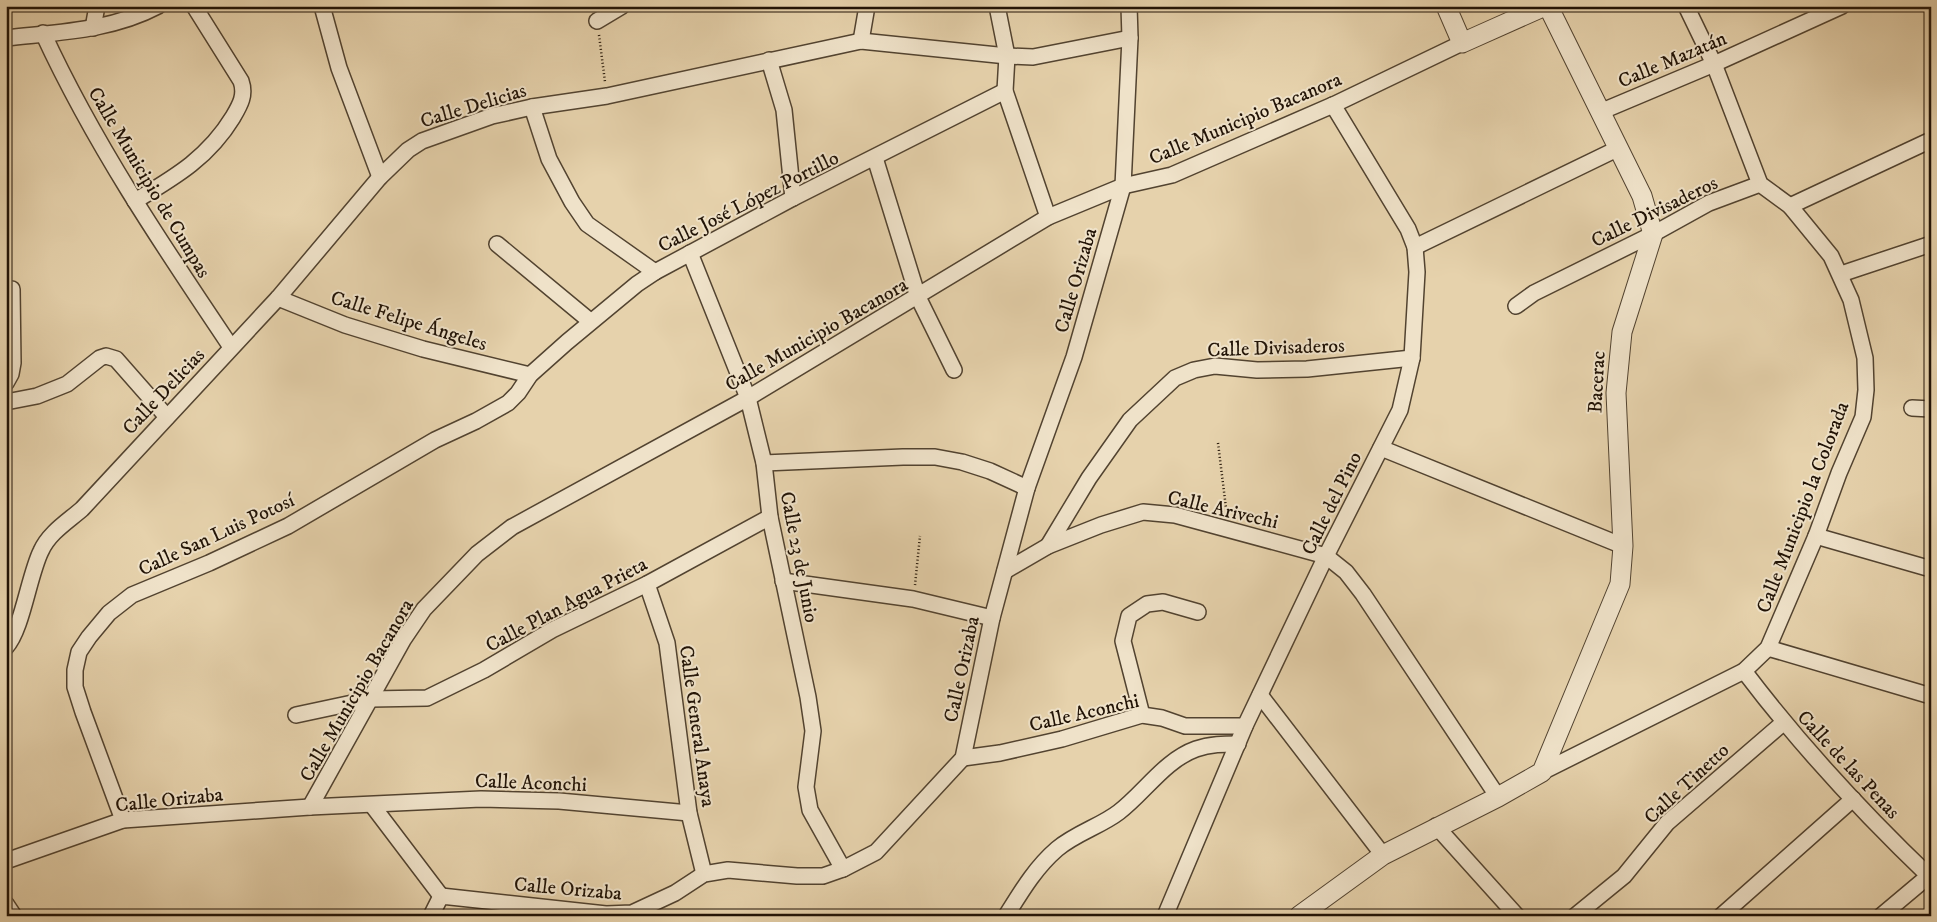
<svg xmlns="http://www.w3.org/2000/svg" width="1937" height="922" font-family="'IM FELL DW Pica',serif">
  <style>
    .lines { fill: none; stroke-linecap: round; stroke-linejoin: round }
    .minor-casing { stroke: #524330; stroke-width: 18 }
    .tertiary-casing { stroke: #524330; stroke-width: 21 }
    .path { stroke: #211306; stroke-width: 2.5; stroke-dasharray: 1 2.5; stroke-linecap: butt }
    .minor { stroke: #efe2c9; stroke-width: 15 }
    .tertiary { stroke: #efe2c9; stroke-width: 19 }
    .labels { text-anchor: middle; stroke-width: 4; stroke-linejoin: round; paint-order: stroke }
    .street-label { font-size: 20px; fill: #211306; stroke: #efe2c9 }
  </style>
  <rect width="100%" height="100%" fill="#e6d2ac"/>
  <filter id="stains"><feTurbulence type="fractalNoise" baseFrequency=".004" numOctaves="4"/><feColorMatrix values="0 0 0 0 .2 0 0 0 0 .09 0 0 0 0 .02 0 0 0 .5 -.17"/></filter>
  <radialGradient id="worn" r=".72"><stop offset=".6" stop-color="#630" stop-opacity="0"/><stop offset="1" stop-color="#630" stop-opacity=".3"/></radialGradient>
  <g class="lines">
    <defs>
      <g id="minor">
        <polyline points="322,6 339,68 380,177"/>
        <polyline points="997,6 1007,56 1005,91 1048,217"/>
        <polyline points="597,21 622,6"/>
        <polyline points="93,28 97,6"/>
        <path d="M43 33C94 144 163 246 231 347"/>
        <path d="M6 38C58 32 111 31 158 6"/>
        <polyline points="861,41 867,6"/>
        <polyline points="769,60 784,110 793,198"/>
        <polyline points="532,107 549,159 572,202 587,224 655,272"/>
        <polyline points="1600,112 1714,64 1842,6"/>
        <polyline points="875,158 918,297 954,370"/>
        <path d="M135 201C175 177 208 158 233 117 240 105 246 95 241 81L194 6"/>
        <polyline points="1790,206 1931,140"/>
        <polyline points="497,244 590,321"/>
        <polyline points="1415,247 1619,148"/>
        <polyline points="690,253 748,398 764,463 770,517 808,697 813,731 806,787 810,810 843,869"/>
        <polyline points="1841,274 1931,244"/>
        <polyline points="278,298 345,325 423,349 530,375"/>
        <polyline points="1516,306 1534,293 1653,234 1709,203 1760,184"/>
        <polyline points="6,383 11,374 13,363 12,289"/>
        <polyline points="6,402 37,396 67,384 100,358 106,356 116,359 167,417"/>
        <polyline points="1912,408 1931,409"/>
        <polyline points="1381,448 1623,546"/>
        <polyline points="764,463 903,457 935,457 962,462 990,471 1027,488"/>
        <polyline points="1816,536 1931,569"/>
        <polyline points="1048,546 1089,478 1130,420 1175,378 1194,370 1215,366 1257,370 1307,369 1412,358"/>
        <polyline points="1005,571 1048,546 1101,525 1143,512 1175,515 1326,556 1346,572 1363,594 1498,797"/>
        <polyline points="783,581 913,599 992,618"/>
        <polyline points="647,584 667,643 689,813 704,874"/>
        <path d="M6 647C22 630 29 575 41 551 49 533 67 522 82 509L278 298 380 177 408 150 422 141 492 116 532 107 607 96 861 41 1007 56 1033 57 1130 38"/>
        <polyline points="1768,648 1931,696"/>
        <path d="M1744 671C1800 745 1864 814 1931 878"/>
        <polyline points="1260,695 1383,855"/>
        <polyline points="296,715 371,699 427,698 484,670 552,630 647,584 770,517"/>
        <polyline points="1142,715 1123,641 1129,616 1147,604 1163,602 1198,612"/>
        <polyline points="963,758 1000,753 1062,739 1142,715 1162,718 1185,726 1245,726"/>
        <polyline points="1542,772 1744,671 1768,648 1816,536 1839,473 1863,417 1866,390 1865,358 1851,300 1831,256 1790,206 1760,184 1714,64 1686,6"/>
        <polyline points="372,805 441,896"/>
        <polyline points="310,807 403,640 424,609 477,554 512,527 748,398 1048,217 1123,186 1172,175 1333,105 1462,43"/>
        <polyline points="123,820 83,712 75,687 75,670 79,652 89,637 109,613 132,595 209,563 288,526 435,440 476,421 508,403 518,393 530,375 567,342 637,284 655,272 793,198 1005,91"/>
        <polyline points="1436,826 1517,916"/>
        <polyline points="6,861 123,820 310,807 481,799 559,801 689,813"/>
        <polyline points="6,904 14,916"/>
        <polyline points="431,916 441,896 606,914 632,913 675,893 704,874 728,870 797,876 823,876 843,869 876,852 963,758 992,618 1027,488 1074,357 1123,186 1130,38 1129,6"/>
        <path d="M1006 916C1021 892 1035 868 1057 849 1076 833 1101 826 1119 812 1145 792 1165 760 1196 749 1210 744 1224 744 1238 744"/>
        <polyline points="1165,916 1245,726 1326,556 1400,410 1412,358 1417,272 1415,247 1408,229 1333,105"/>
        <polyline points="1575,916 1624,876 1667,823 1783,723"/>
        <polyline points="1721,916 1853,799"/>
        <polyline points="1881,916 1931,874"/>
      </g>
      <g id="tertiary">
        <polyline points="1446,6 1462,43 1545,6"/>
        <polyline points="1299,916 1383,855 1498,797 1542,772 1620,584 1623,546 1616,393 1622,332 1653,234 1642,196 1548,6"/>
      </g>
    </defs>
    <use href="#minor" class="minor-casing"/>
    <use href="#tertiary" class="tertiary-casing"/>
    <g class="path">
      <polyline points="599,35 605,82"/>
      <polyline points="1218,443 1227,516"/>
      <polyline points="915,585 920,536"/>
    </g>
    <use href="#minor" class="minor"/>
    <use href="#tertiary" class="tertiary"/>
  </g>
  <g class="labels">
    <g class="street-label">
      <text transform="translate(1672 59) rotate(-23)" y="7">Calle Mazatán</text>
      <text transform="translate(473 105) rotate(-17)" y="7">Calle Delicias</text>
      <text transform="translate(1245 118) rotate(-23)" y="7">Calle Municipio Bacanora</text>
      <text transform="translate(150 182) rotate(59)" y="7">Calle Municipio de Cumpas</text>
      <text transform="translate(748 201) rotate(-27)" y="7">Calle José López Portillo</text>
      <text transform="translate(1654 211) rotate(-26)" y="7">Calle Divisaderos</text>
      <text transform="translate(1075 280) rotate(-74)" y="7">Calle Orizaba</text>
      <text transform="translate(409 320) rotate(17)" y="7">Calle Felipe Ángeles</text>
      <text transform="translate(816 334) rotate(-30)" y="7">Calle Municipio Bacanora</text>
      <text transform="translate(1276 347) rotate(-2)" y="7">Calle Divisaderos</text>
      <text transform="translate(1596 382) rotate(-87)" y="7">Bacerac</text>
      <text transform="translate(163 391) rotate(-47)" y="7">Calle Delicias</text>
      <text transform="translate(1331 503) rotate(-64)" y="7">Calle del Pino</text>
      <text transform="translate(1802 507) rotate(-69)" y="7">Calle Municipio la Colorada</text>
      <text transform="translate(1223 509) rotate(13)" y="7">Calle Arivechi</text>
      <text transform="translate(216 534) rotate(-25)" y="7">Calle San Luis Potosí</text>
      <text transform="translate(800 557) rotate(79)" y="7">Calle 23 de Junio</text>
      <text transform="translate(566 604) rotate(-28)" y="7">Calle Plan Agua Prieta</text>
      <text transform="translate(961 669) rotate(-78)" y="7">Calle Orizaba</text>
      <text transform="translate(356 690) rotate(-60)" y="7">Calle Municipio Bacanora</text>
      <text transform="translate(1084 712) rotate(-13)" y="7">Calle Aconchi</text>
      <text transform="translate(698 726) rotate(82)" y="7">Calle General Anaya</text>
      <text transform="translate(1849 764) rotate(47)" y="7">Calle de las Penas</text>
      <text transform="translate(531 782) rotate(2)" y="7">Calle Aconchi</text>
      <text transform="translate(1686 783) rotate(-43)" y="7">Calle Tinetto</text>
      <text transform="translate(169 799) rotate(-6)" y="7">Calle Orizaba</text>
      <text transform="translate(568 888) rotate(5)" y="7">Calle Orizaba</text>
    </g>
  </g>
  <rect width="1937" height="922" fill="none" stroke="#e6d2ac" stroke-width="25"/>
  <rect x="8" y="8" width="1922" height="907" fill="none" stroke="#211306" stroke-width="2.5"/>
  <rect x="12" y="12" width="1912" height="897" fill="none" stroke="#211306"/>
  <rect width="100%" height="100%" filter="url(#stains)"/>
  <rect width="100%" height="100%" fill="url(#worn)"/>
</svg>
